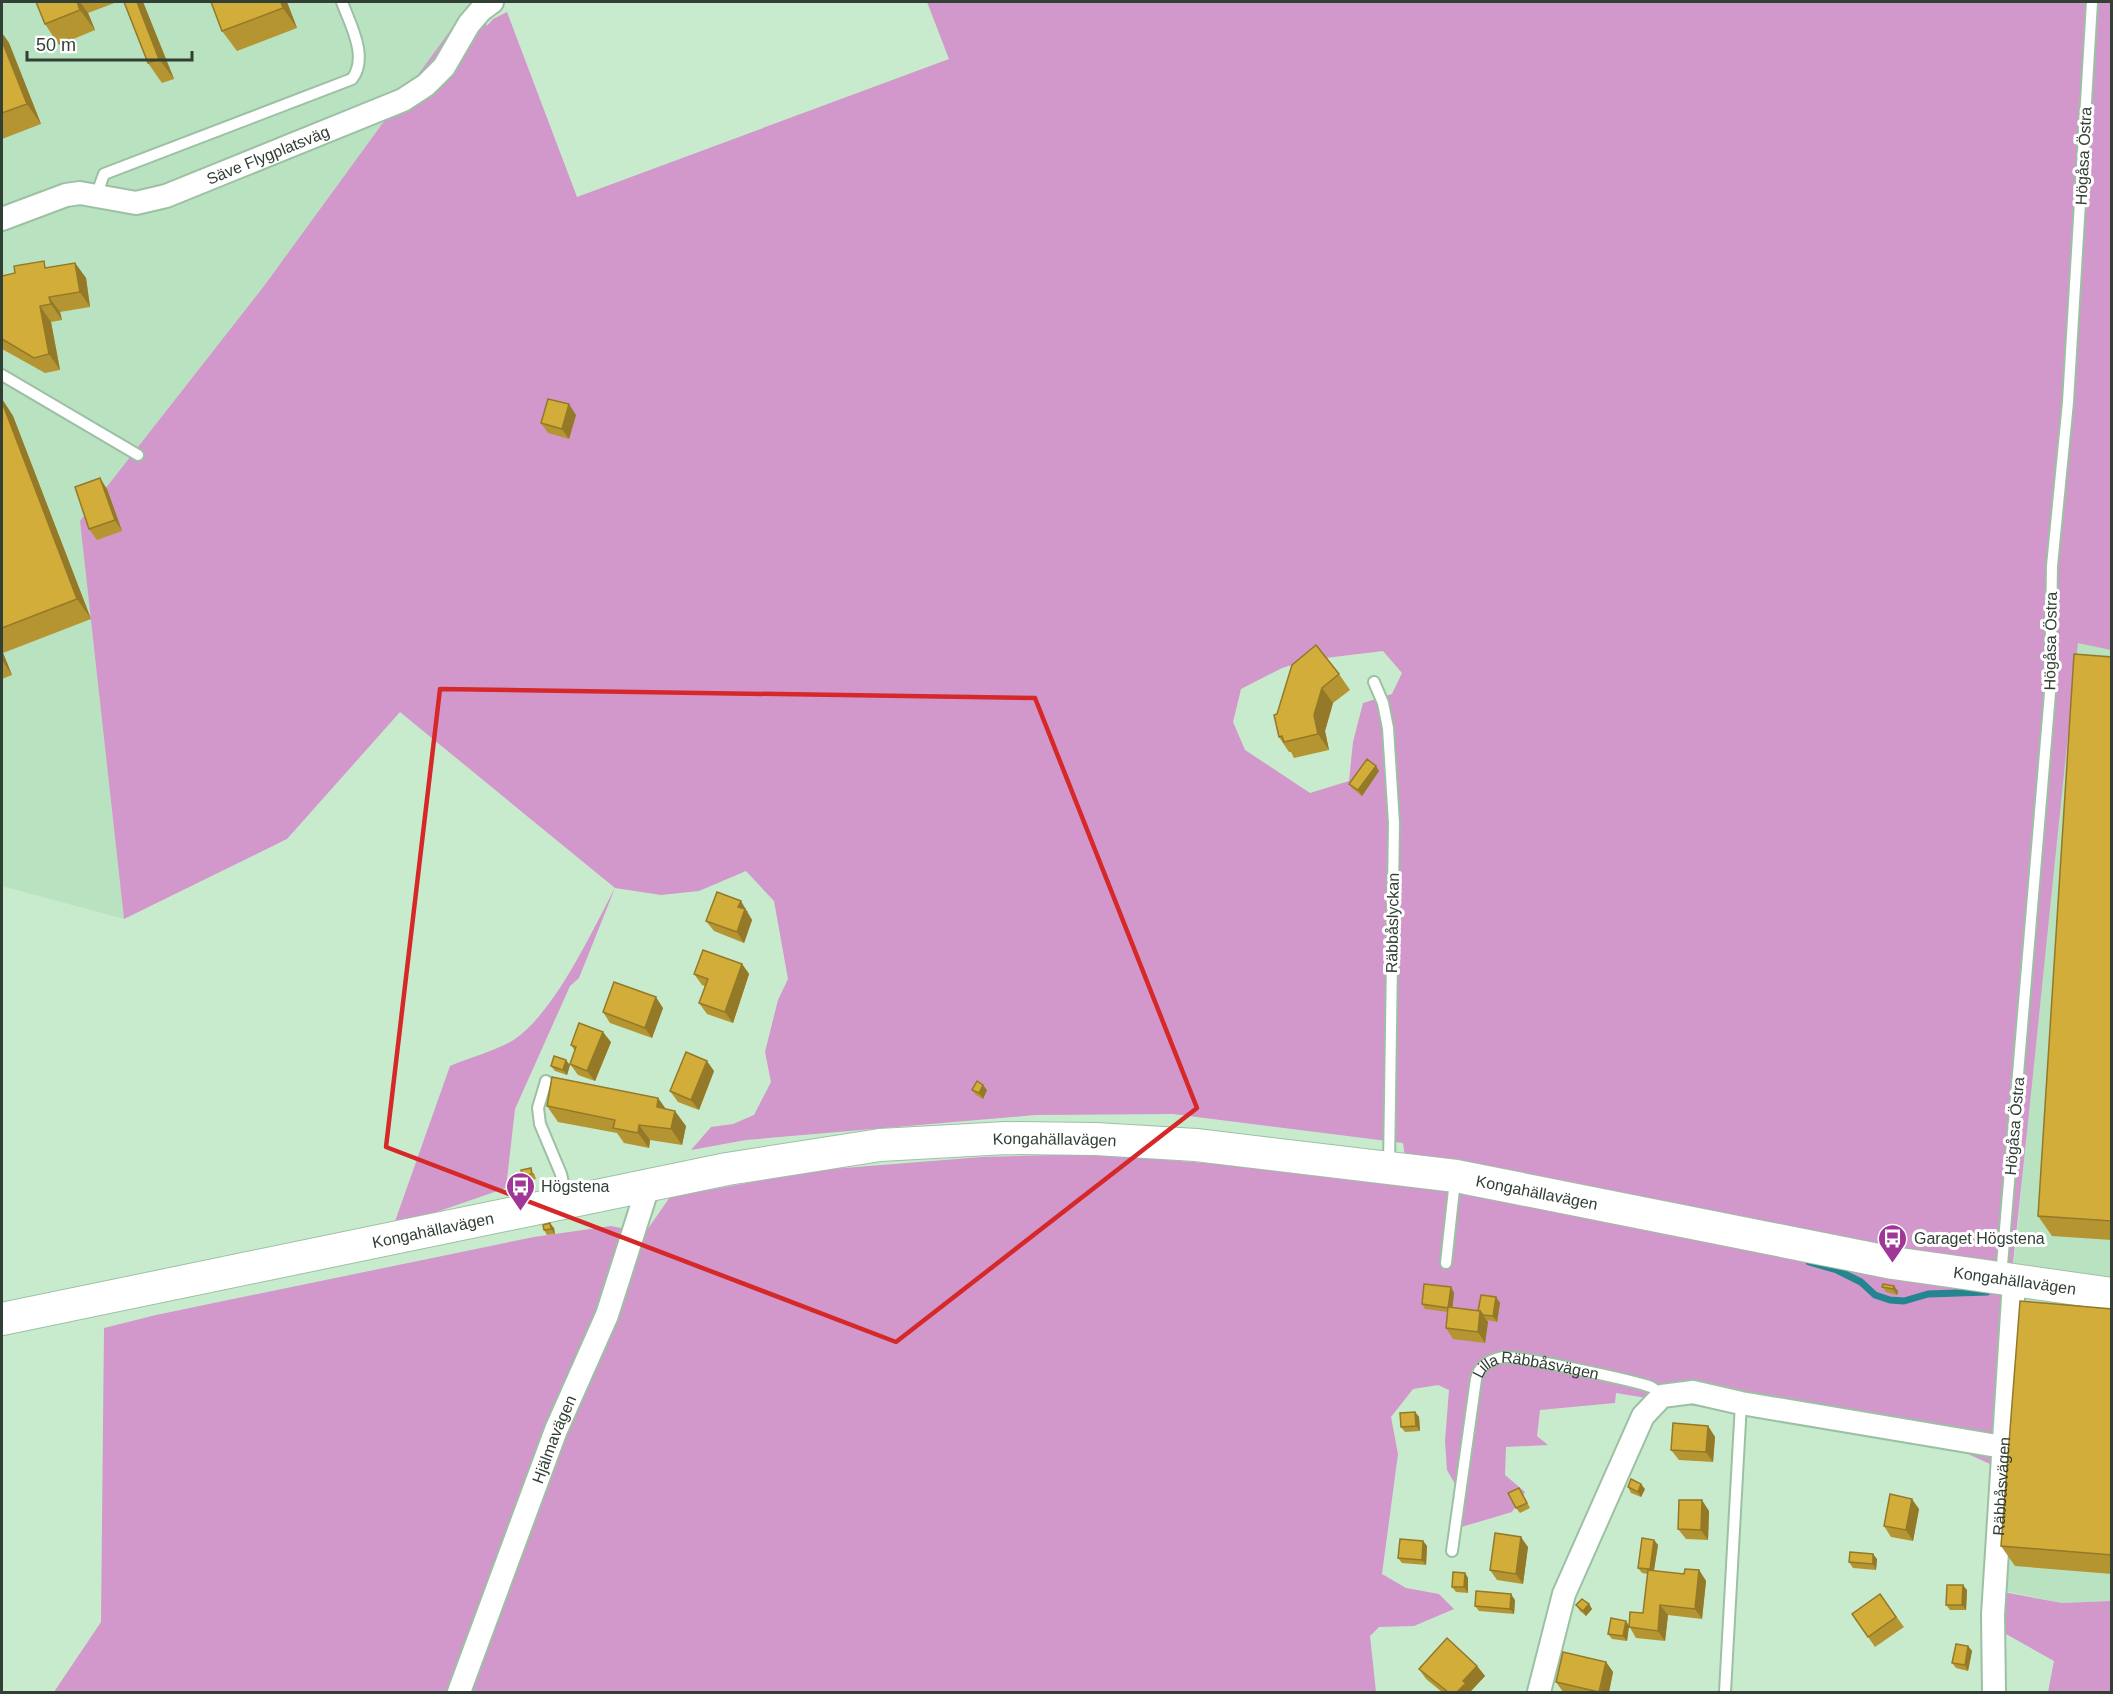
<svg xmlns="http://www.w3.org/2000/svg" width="2113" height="1694" font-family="Arial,sans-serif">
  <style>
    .built { fill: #b8e2c0 }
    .green { fill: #d297cb; fill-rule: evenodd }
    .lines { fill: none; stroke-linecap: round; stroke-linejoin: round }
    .stream { stroke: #248590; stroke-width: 7 }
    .lane-casing { stroke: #9dc0a4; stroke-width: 14 }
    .street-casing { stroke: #9dc0a4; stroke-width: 26 }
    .secondary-casing { stroke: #9dc0a4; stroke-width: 34 }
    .lane { stroke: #fff; stroke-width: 10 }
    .street { stroke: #fff; stroke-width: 22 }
    .secondary { stroke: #fff; stroke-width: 32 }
    .wall { fill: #b59531 }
    .shaded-wall { fill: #937928 }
    .building { fill: #d2ad39; stroke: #937928; stroke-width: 1.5 }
    .marked { fill: none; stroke: #d62828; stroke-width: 4.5; stroke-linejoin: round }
    .labels { text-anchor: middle; stroke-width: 6; stroke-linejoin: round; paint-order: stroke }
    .street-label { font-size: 16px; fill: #313f34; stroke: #fff }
    .poi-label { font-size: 16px; fill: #313f34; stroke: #fff; text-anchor: start }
  </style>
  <rect width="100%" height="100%" fill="#c8ebce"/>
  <g class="built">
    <polygon points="2,2 471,2 264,286 80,521 124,919 2,886"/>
    <polygon points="2078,642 2112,650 2111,1601 2062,1603 1986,1587 1990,1464 2017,1235 2037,1021"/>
  </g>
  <g class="green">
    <path d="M471 2H480L487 26 493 19 507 12 577 197 949 59 927 2H2111V650L2078 643C2048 916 2023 1191 1990 1464L1957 1449 1616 1393 1615 1403 1540 1410 1537 1436 1548 1445 1506 1447 1505 1475 1525 1492 1512 1512 1458 1528 1452 1517 1455 1484 1447 1470 1445 1441 1449 1390 1438 1385 1413 1389 1391 1417 1398 1454 1382 1574 1406 1588 1439 1594 1454 1609 1414 1626 1379 1627 1370 1636 1376 1692H54L101 1622 104 1328 156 1315 534 1237 611 1226 645 1233 670 1197 819 1170 982 1157 1092 1154 1255 1167 1409 1185 1403 1143 1173 1114 1035 1115 746 1140 691 1150 711 1127 733 1124 754 1115 771 1082 765 1052 778 1000 788 979 774 901 746 871 699 891 661 895 615 888 579 978 570 986 515 1109 506 1188 393 1227 450 1066C470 1057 497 1051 515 1039 556 1010 591 933 615 888L400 712 287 839 124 919 80 521 264 286ZM1383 651 1402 673 1392 694 1363 703 1353 742 1349 781 1310 793 1245 750 1233 722 1241 689 1282 668 1309 660Z"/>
    <polygon points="2003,1592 2062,1603 2111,1601 2111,1692 2048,1692 2054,1661 2006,1634"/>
  </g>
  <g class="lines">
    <polyline class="stream" points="1809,1262 1837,1270 1861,1282 1875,1295 1890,1300 1904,1301 1928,1294 1987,1292"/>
    <defs>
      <g id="lane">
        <path d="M96 196 104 174 352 79C369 57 350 24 342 2"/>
        <polyline points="2,375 138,455"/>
        <polyline points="1374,682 1383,703 1388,728 1394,823 1389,1166"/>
        <polyline points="546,1081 538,1108 540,1124 561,1174 567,1200"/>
        <polyline points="1446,1263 1455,1180"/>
        <polyline points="2001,1277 2050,693 2052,566 2068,402 2092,2"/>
        <path id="s1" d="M1452 1551 1476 1379C1479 1366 1489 1360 1503 1357 1515 1355 1636 1381 1651 1387 1655 1389 1659 1393 1662 1396"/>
        <polyline points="1725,1692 1741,1403"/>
      </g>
      <g id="street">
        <path id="s2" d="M2 219 66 195 80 193 136 203 166 196 403 100 426 85 444 67 469 24 481 10 492 2"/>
        <path id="s3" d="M459 1692 556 1430 607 1315 645 1196 643 1185"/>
        <polyline points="1539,1692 1564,1594 1643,1416 1662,1396 1693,1392 1741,1403 2003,1447"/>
        <path id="s4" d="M1994 1692 1993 1615 2014 1282"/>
      </g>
      <g id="secondary">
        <path id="s5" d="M2 1319 727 1169 880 1145 1006 1138 1096 1139 1196 1145 1456 1176 1893 1263 2112 1294"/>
      </g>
    </defs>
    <use href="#lane" class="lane-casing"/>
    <use href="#street" class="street-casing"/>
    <use href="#secondary" class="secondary-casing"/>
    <use href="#lane" class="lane"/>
    <use href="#street" class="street"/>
    <use href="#secondary" class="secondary"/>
  </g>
  <g class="wall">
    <polygon points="36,2 117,2 88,13 95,30 59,45 45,24"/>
    <polygon points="124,2 143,2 174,79 162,83 148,63"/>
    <polygon points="211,2 287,2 297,28 237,51 222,31"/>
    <polygon points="2,33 9,43 41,124 2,139"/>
    <polygon points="75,263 86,278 90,307 60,312 62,320 51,322 60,370 45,373 2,349 2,276"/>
    <polygon points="2,399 13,416 91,619 3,653 12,675 2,679"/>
    <polygon points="576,415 569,439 548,433 541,423"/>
    <polygon points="107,489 122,531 97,540 89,529"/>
    <polygon points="2112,657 2112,1240 2052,1236 2038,1216"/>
    <polygon points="1339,674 1350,690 1333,703 1325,731 1329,750 1294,758 1291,752 1289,752 1279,737 1277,714"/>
    <polygon points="1376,766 1379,771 1362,796 1353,789 1349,784"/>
    <polygon points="748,911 747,913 752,920 744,943 714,931 706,921"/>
    <polygon points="742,964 749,974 733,1023 707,1014 699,1003 705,986 702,985 694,974"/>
    <polygon points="663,1008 652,1038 610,1023 603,1012"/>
    <polygon points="611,1042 595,1081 578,1075 570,1064 575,1051 571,1045"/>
    <polygon points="570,1065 567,1075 555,1071 551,1066"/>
    <polygon points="714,1071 699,1110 678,1102 670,1091"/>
    <polygon points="972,1090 987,1090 983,1099 976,1095"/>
    <polygon points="658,1098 666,1109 686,1126 682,1145 650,1140 649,1148 624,1143 617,1133 558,1122 547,1106"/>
    <polygon points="534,1173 536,1179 525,1181 522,1176"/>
    <polygon points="554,1228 555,1234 547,1235 544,1230"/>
    <polygon points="1883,1284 1898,1291 1897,1295 1886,1292 1882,1287"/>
    <polygon points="1451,1287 1454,1293 1452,1308 1478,1311 1496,1297 1500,1303 1497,1322 1487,1320 1488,1322 1485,1343 1453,1339 1446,1328 1448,1312 1425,1309 1422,1304"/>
    <polygon points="2112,1309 2112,1574 2015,1566 2001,1546"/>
    <polygon points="1415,1412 1419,1417 1420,1431 1405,1432 1401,1427"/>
    <polygon points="1708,1426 1715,1437 1713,1462 1679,1460 1671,1450"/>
    <polygon points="1628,1487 1645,1489 1641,1497 1631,1493"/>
    <polygon points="1519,1488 1530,1508 1520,1513 1516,1508"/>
    <polygon points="1919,1509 1913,1541 1891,1537 1884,1526"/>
    <polygon points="1709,1511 1708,1540 1686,1539 1678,1529"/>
    <polygon points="1654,1540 1658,1545 1654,1571 1684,1574 1699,1570 1706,1581 1702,1619 1668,1615 1665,1641 1636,1638 1629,1626 1627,1641 1612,1639 1608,1634 1626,1621 1629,1626 1643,1613 1648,1574 1642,1573 1638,1568"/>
    <polygon points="1423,1541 1427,1546 1426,1565 1402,1563 1398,1558"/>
    <polygon points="1528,1547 1523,1584 1497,1580 1490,1570"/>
    <polygon points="1877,1559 1876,1570 1853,1568 1849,1562"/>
    <polygon points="1465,1573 1468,1578 1468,1593 1456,1592 1452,1587"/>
    <polygon points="1967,1590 1966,1610 1950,1610 1946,1605"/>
    <polygon points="1880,1594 1904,1627 1875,1647 1852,1614"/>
    <polygon points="1515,1600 1514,1614 1479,1611 1475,1606"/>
    <polygon points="1589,1604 1592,1609 1586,1616 1580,1611 1576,1605"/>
    <polygon points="1968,1646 1972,1651 1968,1671 1956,1668 1952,1663"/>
    <polygon points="1606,1662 1613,1672 1609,1692 1563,1692 1556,1682"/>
    <polygon points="1477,1666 1485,1676 1471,1691 1472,1692 1442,1692 1426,1679 1419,1669"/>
  </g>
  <g class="shaded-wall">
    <polygon points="77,2 80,2 88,13 95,30 80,10"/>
    <polygon points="137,2 143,2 174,79 159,59"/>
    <polygon points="281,2 287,2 297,28 283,8"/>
    <polygon points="2,33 9,43 41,124 27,104 2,41"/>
    <polygon points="75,263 86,278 90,307 80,292"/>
    <polygon points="49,297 60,312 62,320 51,304"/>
    <polygon points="40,306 51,322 60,370 49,354"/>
    <polygon points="2,399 13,416 91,619 77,599 2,402"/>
    <polygon points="569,404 576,415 569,439 562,429"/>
    <polygon points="100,478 107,489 122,531 115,520"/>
    <polygon points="2,650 3,653 12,675 2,660"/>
    <polygon points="1322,688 1333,703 1325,731 1329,750 1318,734 1314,715"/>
    <polygon points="1376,766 1379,771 1362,796 1358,790"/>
    <polygon points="741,901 752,920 744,943 737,932 738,907"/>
    <polygon points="742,964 749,974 733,1023 725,1012"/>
    <polygon points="656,997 663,1008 652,1038 645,1028"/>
    <polygon points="603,1032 611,1042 595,1081 587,1071"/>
    <polygon points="566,1060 570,1065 567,1075 563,1070"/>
    <polygon points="707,1061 714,1071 699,1110 691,1100"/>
    <polygon points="983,1085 987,1090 983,1099 979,1093"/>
    <polygon points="658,1098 669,1114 657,1107"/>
    <polygon points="675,1111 686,1126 682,1145 671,1129"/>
    <polygon points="639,1125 650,1140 649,1148 638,1133"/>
    <polygon points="550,1223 554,1228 555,1234 551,1229"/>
    <polygon points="1894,1286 1898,1291 1897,1295 1893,1289"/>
    <polygon points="1451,1287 1454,1293 1452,1313 1448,1308"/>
    <polygon points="1496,1297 1500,1303 1497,1322 1493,1316"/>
    <polygon points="1480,1311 1488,1322 1485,1343 1478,1332"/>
    <polygon points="1415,1412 1419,1417 1420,1431 1416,1426"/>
    <polygon points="1708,1426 1715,1437 1713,1462 1706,1452"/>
    <polygon points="1641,1484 1645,1489 1641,1497 1638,1492"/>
    <polygon points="1912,1499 1919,1509 1913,1541 1906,1530"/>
    <polygon points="1702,1500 1709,1511 1708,1540 1701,1530"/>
    <polygon points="1521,1537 1528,1547 1523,1584 1516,1574"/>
    <polygon points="1654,1540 1658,1545 1653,1575 1650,1569"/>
    <polygon points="1423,1541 1427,1546 1426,1565 1422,1560"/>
    <polygon points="1873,1554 1877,1559 1876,1570 1873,1564"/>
    <polygon points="1699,1570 1706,1581 1702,1619 1695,1609"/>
    <polygon points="1465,1573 1468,1578 1468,1593 1464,1587"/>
    <polygon points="1963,1585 1967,1590 1966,1610 1962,1605"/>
    <polygon points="1511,1594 1515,1600 1514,1614 1510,1609"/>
    <polygon points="1589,1604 1592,1609 1586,1616 1583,1611"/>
    <polygon points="1660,1605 1668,1615 1665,1641 1658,1631"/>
    <polygon points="1626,1621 1629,1626 1627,1641 1623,1636"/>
    <polygon points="1968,1646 1972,1651 1968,1671 1965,1665"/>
    <polygon points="1606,1662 1613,1672 1609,1692 1600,1692"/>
    <polygon points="1477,1666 1485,1676 1471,1691 1472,1692 1457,1692 1463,1681"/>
  </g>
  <g class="building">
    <polygon points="36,2 77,2 80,10 45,24"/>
    <polygon points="124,2 137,2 159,59 148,63"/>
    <polygon points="211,2 281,2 283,8 222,31"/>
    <polygon points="2,41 27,104 2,113"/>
    <polygon points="44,261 45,268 75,263 80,292 49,297 51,304 40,306 49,354 34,358 2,339 2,276 15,273 14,266"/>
    <polygon points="548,399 569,404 562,429 541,423"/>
    <polygon points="2,402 77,599 2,628"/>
    <polygon points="100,478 115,520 89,529 75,487"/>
    <polygon points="1316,645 1339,674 1322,688 1314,715 1318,734 1284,742 1282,736 1279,737 1274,715 1277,714 1292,665"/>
    <polygon points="2074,654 2112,657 2112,1221 2038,1216"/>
    <polygon points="1367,759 1376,766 1358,790 1349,784"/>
    <polygon points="717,892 741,901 738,907 745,909 737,932 706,921"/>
    <polygon points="703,950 742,964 725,1012 699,1003 708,979 694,974"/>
    <polygon points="614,982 656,997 645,1028 603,1012"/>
    <polygon points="579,1023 603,1032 587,1071 570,1064 576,1047 571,1045"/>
    <polygon points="686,1052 707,1061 691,1100 670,1091"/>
    <polygon points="554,1056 566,1060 563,1070 551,1066"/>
    <polygon points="552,1077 658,1098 657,1107 675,1111 671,1129 639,1125 638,1133 613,1128 615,1120 547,1106"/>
    <polygon points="977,1081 983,1085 979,1093 972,1090"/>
    <polygon points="531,1168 532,1174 522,1176 521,1170"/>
    <polygon points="550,1223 551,1229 544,1230 543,1225"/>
    <polygon points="1424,1284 1451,1287 1448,1308 1422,1304"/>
    <polygon points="1883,1284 1894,1286 1893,1289 1882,1287"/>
    <polygon points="1481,1295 1496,1297 1493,1316 1483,1315 1480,1311 1478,1311"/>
    <polygon points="2020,1301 2112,1309 2112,1555 2001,1546"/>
    <polygon points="1448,1307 1480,1311 1478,1332 1446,1328"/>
    <polygon points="1415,1412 1416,1426 1401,1427 1400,1413"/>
    <polygon points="1673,1423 1708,1426 1706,1452 1671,1450"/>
    <polygon points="1631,1479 1641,1484 1638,1492 1628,1487"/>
    <polygon points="1519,1488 1527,1503 1516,1508 1508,1493"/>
    <polygon points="1890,1494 1912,1499 1906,1530 1884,1526"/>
    <polygon points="1679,1500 1702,1500 1701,1530 1678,1529"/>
    <polygon points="1495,1533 1521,1537 1516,1574 1490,1570"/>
    <polygon points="1642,1538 1654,1540 1650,1569 1638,1568"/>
    <polygon points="1400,1539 1423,1541 1422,1560 1398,1558"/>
    <polygon points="1850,1552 1873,1554 1873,1564 1849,1562"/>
    <polygon points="1685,1569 1699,1570 1695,1609 1660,1605 1658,1631 1629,1627 1630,1612 1643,1613 1648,1570 1684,1574"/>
    <polygon points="1453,1572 1465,1573 1464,1587 1452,1587"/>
    <polygon points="1947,1585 1963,1585 1962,1605 1946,1605"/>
    <polygon points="1476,1591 1511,1594 1510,1609 1475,1606"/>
    <polygon points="1880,1594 1896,1617 1868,1637 1852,1614"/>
    <polygon points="1582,1599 1589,1604 1583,1611 1576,1605"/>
    <polygon points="1611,1618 1626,1621 1623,1636 1608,1634"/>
    <polygon points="1447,1638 1477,1666 1463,1681 1466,1683 1457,1692 1448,1692 1419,1669"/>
    <polygon points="1956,1644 1968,1646 1965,1665 1952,1663"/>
    <polygon points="1563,1652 1606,1662 1599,1692 1556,1682"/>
  </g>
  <path class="marked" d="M440 689 1035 698 1197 1108 896 1342 386 1147Z"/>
  <defs>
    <symbol id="bus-pin" viewBox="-11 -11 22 30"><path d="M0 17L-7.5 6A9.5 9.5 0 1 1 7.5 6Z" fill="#9f3698" stroke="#fff"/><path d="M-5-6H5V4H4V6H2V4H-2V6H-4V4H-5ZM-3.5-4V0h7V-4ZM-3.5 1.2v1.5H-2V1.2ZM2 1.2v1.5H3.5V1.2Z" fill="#fff"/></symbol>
  </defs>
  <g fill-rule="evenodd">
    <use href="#bus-pin" x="504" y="1170" width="33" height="45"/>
    <use href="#bus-pin" x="1876" y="1222" width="33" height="45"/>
  </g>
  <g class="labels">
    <g class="street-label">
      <text dy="6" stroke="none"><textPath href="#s2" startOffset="280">Säve Flygplatsväg</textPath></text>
      <text transform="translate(2083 156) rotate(-87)" y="6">Högåsa Östra</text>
      <text transform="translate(2050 641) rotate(-89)" y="6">Högåsa Östra</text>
      <text transform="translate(1392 923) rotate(-89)" y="6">Räbbåslyckan</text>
      <text transform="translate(2014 1126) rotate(-85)" y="6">Högåsa Östra</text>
      <text dy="6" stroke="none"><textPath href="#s5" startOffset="1070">Kongahällavägen</textPath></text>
      <text dy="6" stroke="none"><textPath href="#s5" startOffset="1556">Kongahällavägen</textPath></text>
      <text dy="6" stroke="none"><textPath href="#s5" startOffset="440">Kongahällavägen</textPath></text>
      <text dy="6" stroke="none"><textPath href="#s5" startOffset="2042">Kongahällavägen</textPath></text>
      <text dy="6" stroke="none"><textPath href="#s1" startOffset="242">Lilla Räbbåsvägen</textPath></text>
      <text dy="6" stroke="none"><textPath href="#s3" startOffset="270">Hjälmavägen</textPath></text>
      <text dy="6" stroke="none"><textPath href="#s4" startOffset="206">Räbbåsvägen</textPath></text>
    </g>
    <g class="poi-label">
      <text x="541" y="1192">Högstena</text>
      <text x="1914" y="1244">Garaget Högstena</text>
    </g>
  </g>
  <rect width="2113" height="1694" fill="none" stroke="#313f34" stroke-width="6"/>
  <path d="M27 51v9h165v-9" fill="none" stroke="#313f34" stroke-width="3"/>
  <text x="36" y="51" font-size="18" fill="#313f34" stroke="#ffffff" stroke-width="4.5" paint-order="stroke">50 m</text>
</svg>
